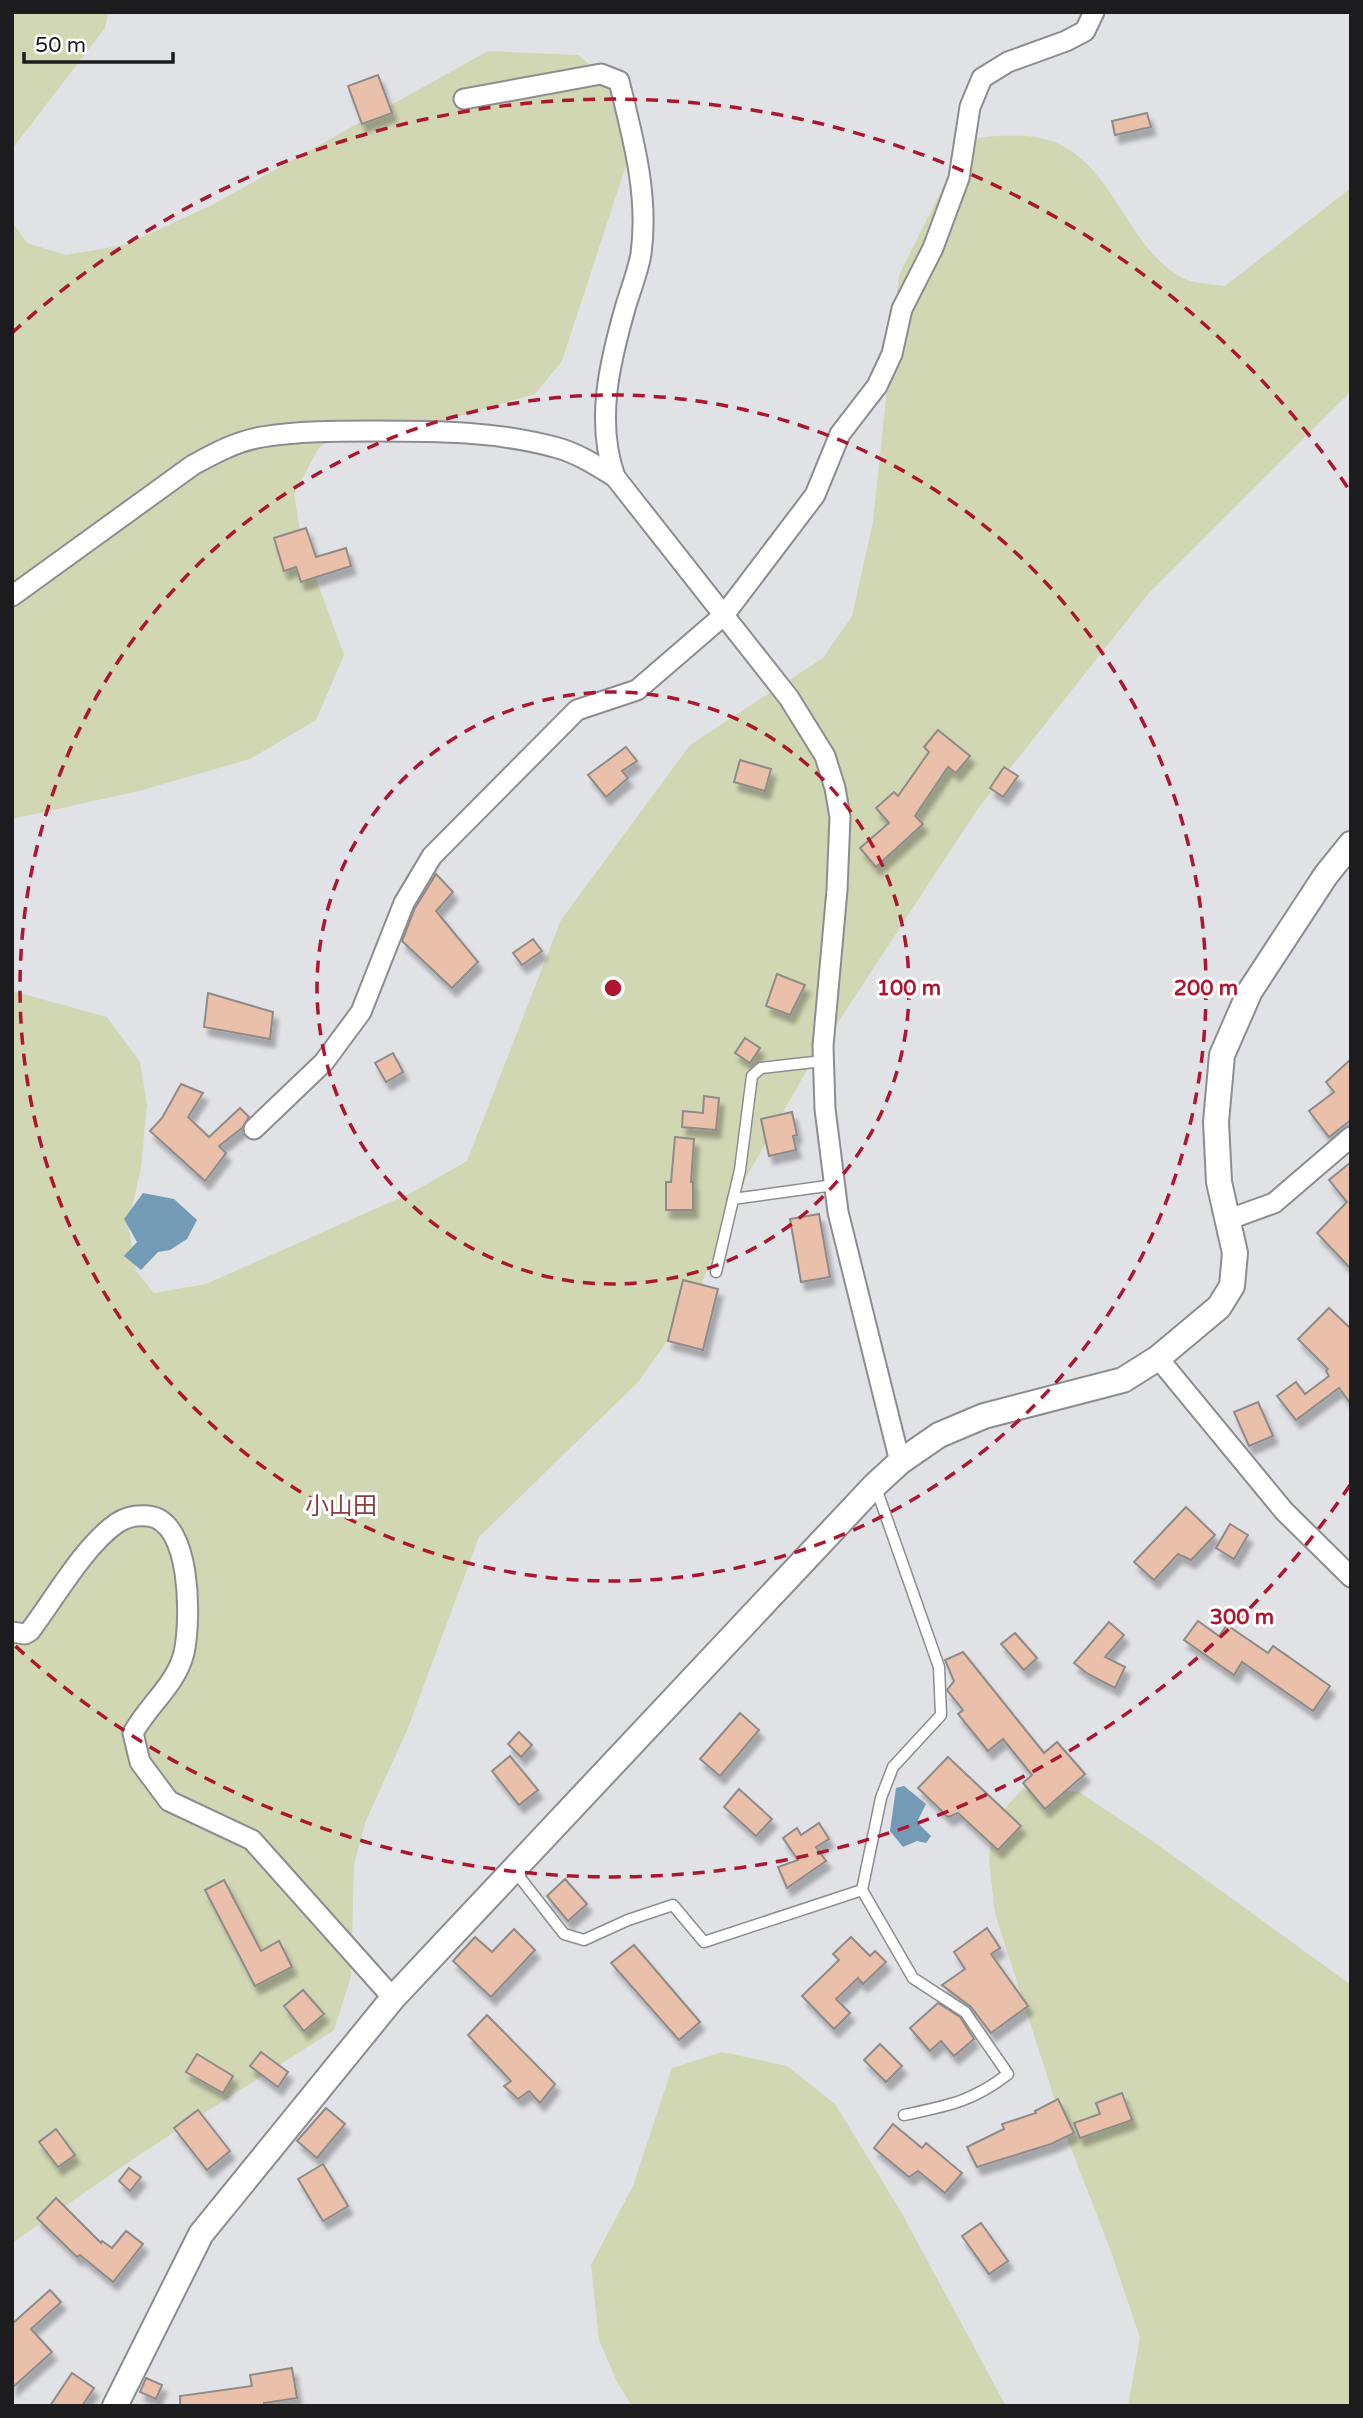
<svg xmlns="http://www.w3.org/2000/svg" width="1363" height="2418" font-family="'Varela Round','Noto Sans JP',sans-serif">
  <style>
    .green { fill: #d1d6b3 }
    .water { fill: #749bb5 }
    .building { fill: #eac0aa; stroke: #8e8b89; stroke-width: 2; filter: url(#shadow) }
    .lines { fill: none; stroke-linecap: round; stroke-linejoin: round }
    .service-casing { stroke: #8d8d91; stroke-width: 13 }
    .minor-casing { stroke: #8d8d91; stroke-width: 23 }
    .tertiary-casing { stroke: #8d8d91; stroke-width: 28 }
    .service { stroke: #fff; stroke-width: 10 }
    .minor { stroke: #fff; stroke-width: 19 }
    .tertiary { stroke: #fff; stroke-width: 24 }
    .ring { fill: none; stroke: #ac162f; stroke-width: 3.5; stroke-dasharray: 12 9 }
    .labels { text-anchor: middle; stroke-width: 6; stroke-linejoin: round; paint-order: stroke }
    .quarter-label { font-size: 24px; fill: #863e40; stroke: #fff }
    .centre { fill: #ac162f; stroke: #fff; stroke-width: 3.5 }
    .ring-label { font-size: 21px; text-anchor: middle; font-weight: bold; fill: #ac162f; stroke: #fff; stroke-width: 6; stroke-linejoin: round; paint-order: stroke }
  </style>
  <defs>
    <filter id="shadow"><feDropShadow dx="4.5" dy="8" stdDeviation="2" flood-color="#0004"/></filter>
  </defs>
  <rect width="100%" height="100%" fill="#e1e2e6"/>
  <g class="green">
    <polygon points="12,12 108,12 105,28 12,149"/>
    <polygon points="488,51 578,55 611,82 625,101 627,162 562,361 535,394 432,424 340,430 318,449 294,494 301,538 344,655 316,720 250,759 139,791 12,819 12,222 27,243 66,255 125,245 212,205"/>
    <path d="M997 136C1011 136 1027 135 1040 138 1112 152 1124 248 1183 278 1194 284 1213 284 1225 286L1351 188V391L1148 594 977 810 808 1068 747 1176 692 1306 639 1381 479 1537 408 1728 365 1823 354 1865 351 1977 334 2030 139 2155 12 2243V991L107 1017 140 1062 147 1104 141 1168 128 1224 136 1271 154 1293 206 1284 413 1192 467 1161 561 920 690 745 823 658 852 616 873 522 899 275 967 139Z"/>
    <polygon points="1024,1787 1079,1792 1158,1845 1351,1985 1351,2406 1128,2406 1140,2338 1109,2246 1067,2138 995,1913 989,1861 994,1821"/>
    <polygon points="722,2052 787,2066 835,2104 900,2210 1006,2406 632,2406 617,2382 599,2340 591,2265 633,2186 672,2068"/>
  </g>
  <g class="water">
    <polygon points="143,1193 174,1199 197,1220 187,1239 170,1250 158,1252 141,1270 124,1256 137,1242 124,1219"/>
    <polygon points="904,1786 926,1804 917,1822 931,1836 926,1843 917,1841 903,1847 890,1831 896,1788"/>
  </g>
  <g class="building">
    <polygon points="378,75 392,113 362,124 348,86"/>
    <polygon points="1147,113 1151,127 1115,135 1112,121"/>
    <polygon points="306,528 316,557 346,548 351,566 301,582 296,567 284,571 274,538"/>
    <polygon points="938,730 970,756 956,773 948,767 915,816 923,824 876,867 860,848 889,823 876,808 894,792 898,796 929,752 924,747"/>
    <polygon points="626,747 637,761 622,771 628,778 606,797 588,775"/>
    <polygon points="740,760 771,769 765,791 734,782"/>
    <polygon points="1004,767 1018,776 1003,797 990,788"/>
    <polygon points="436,874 453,892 436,911 478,962 452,988 402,941 415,908"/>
    <polygon points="533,939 542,951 522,965 513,953"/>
    <polygon points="777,974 805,985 790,1015 766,1006"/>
    <polygon points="208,993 273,1012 270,1039 204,1027"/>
    <polygon points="745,1038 760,1048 750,1063 735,1053"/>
    <polygon points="393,1053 403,1072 386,1082 375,1063"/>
    <polygon points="1351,1059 1351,1120 1329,1137 1309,1111 1334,1092 1326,1082"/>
    <polygon points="181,1084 203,1093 188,1117 209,1137 240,1108 249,1117 242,1128 219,1146 226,1153 205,1181 150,1131 162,1118"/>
    <polygon points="704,1096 719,1098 716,1130 682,1127 683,1111 703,1113"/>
    <polygon points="792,1112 797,1135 793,1136 796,1150 769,1156 761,1119"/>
    <polygon points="675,1137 694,1139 691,1182 693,1182 693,1210 666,1210 666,1182 671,1182"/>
    <polygon points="1351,1162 1351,1269 1317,1233 1347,1202 1329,1180"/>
    <polygon points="819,1214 830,1277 801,1282 790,1219"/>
    <polygon points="683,1280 718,1289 703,1350 668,1341"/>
    <polygon points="1329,1308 1351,1329 1351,1404 1339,1388 1296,1420 1277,1396 1296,1382 1305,1394 1329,1376 1326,1371 1328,1369 1298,1339"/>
    <polygon points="1258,1402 1273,1436 1249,1446 1234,1412"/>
    <polygon points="1186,1507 1215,1535 1191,1560 1178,1554 1154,1580 1134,1562"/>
    <polygon points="1230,1524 1248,1535 1234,1559 1216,1548"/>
    <polygon points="1198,1621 1219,1636 1227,1625 1268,1653 1273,1646 1330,1686 1313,1711 1242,1662 1234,1675 1184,1640"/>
    <polygon points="1109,1622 1124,1635 1105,1657 1125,1667 1115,1688 1088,1674 1074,1663"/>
    <polygon points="1015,1633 1037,1658 1024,1670 1001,1644"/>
    <polygon points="963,1652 1044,1753 1057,1742 1085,1774 1045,1809 1023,1783 1032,1775 1003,1739 988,1751 958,1714 963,1710 947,1690 954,1681 945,1660"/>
    <polygon points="740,1713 759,1730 720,1776 700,1759"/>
    <polygon points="519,1732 532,1745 521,1757 508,1744"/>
    <polygon points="510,1756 538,1790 519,1805 492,1771"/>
    <polygon points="948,1757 1021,1826 998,1850 958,1813 948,1817 918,1788"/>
    <polygon points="739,1789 772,1819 756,1836 724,1807"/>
    <polygon points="819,1823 829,1839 816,1847 826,1861 787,1888 778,1867 798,1860 783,1838 797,1828 801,1835"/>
    <polygon points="565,1879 587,1904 568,1921 547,1896"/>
    <polygon points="224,1880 261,1951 279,1941 292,1967 255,1986 205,1890"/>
    <polygon points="987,1928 1000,1948 991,1954 1028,2006 991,2033 971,2007 942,1985 965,1969 954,1952"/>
    <polygon points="514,1929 535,1950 491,1997 453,1961 475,1937 492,1952"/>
    <polygon points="851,1937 870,1956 875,1951 886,1962 863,1984 858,1978 836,1999 850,2013 834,2029 802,1996 839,1960 833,1954"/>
    <polygon points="634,1945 700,2022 679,2040 611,1963"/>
    <polygon points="303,1990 324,2014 304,2031 284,2006"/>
    <polygon points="938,2003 960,2017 974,2039 954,2056 941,2041 930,2051 910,2028"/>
    <polygon points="487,2015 555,2084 540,2103 529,2091 518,2099 504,2086 511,2081 468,2035"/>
    <polygon points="880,2044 902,2066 886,2082 864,2060"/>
    <polygon points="261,2052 288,2072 278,2087 250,2066"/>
    <polygon points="197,2054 233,2076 223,2093 186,2072"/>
    <polygon points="1122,2093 1132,2120 1080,2138 1074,2123 1100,2114 1096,2103"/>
    <polygon points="1058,2099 1074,2133 1051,2144 977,2167 967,2147 1004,2129 1002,2124 1036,2113 1035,2111"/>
    <polygon points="326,2108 345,2124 317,2158 297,2141"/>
    <polygon points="198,2110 230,2151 207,2170 174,2128"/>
    <polygon points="893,2124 922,2148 926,2143 962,2173 945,2193 918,2171 909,2177 874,2148"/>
    <polygon points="56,2129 75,2155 58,2167 39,2142"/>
    <polygon points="323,2164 348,2206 323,2221 298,2179"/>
    <polygon points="129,2168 141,2177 130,2191 119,2181"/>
    <polygon points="56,2198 101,2243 102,2241 112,2248 126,2231 143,2244 113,2282 80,2255 77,2257 37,2218"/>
    <polygon points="981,2223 1008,2261 989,2274 962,2236"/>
    <polygon points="50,2290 61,2302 31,2329 52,2352 12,2388 12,2324"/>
    <polygon points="292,2368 297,2398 264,2403 264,2406 180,2406 180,2396 252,2386 250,2375"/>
    <polygon points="72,2373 94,2388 82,2406 50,2406"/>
    <polygon points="146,2378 162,2385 156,2399 140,2392"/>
  </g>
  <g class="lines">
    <defs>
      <g id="service">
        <polyline points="733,1199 834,1185"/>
        <polyline points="716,1272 740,1170 752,1076 761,1068 823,1061"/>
        <path d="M876 1488 939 1667 941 1715 893 1767 881 1798 862 1890 913 1978 965 2012 1008 2074C972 2102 947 2106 904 2115"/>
        <polyline points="514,1870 564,1934 584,1940 628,1920 673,1905 704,1942 862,1890"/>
      </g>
      <g id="minor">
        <path d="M464 99 601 74 619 81C633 138 649 195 641 254 638 271 631 289 626 305 610 361 595 421 615 477"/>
        <path d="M12 596 193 465C215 453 237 441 262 437 298 431 336 431 373 431 436 431 498 431 558 448 579 454 597 466 615 477L789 698 825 756 835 788 840 817 837 890 823 1046 825 1109 838 1212 900 1462"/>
        <polyline points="254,1129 324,1062 361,1012 404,903 432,856 577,710 637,690 724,615 815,495 840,434 877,386 892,354 902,309 933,248 959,178 970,107 982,78 1008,62 1066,41 1085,31 1094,12"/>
        <polyline points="1227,1220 1274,1203 1351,1137"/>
        <polyline points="1158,1358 1284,1511 1351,1577"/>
        <path d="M12 1632 25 1634 30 1631C55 1598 84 1546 117 1523 126 1517 138 1515 148 1516 192 1520 191 1620 184 1653 176 1685 148 1705 133 1733L140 1762 169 1801 252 1840 393 1998"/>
      </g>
      <polyline id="tertiary" points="115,2406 201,2234 393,1998 875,1485 900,1462 939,1435 984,1416 1123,1380 1158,1358 1219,1307 1232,1286 1235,1253 1219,1182 1216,1122 1222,1055 1250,991 1326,875 1351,844"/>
    </defs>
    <use href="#service" class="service-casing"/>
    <use href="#minor" class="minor-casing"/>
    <use href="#tertiary" class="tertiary-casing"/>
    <use href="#service" class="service"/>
    <use href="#minor" class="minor"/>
    <use href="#tertiary" class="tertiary"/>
  </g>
  <g class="ring">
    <circle cx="613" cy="988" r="296"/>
    <circle cx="613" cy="988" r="593"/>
    <path d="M1350 1485A889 889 0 0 1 12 1643M12 333A889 889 0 0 1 1350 491"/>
  </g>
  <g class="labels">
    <g class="quarter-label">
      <text x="341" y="1514">小山田</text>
    </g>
  </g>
  <circle cx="613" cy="988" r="10" class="centre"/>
  <g class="ring-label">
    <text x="909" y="995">100 m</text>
    <text x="1206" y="995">200 m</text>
    <text x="1242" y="1624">300 m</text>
  </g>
  <rect width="1363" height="2418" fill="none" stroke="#1c1c1e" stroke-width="28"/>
  <path d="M24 52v10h149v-10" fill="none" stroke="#1c1c1e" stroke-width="3.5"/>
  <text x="35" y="52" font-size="21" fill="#1c1c1e" stroke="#ffffff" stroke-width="5" paint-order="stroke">50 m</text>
</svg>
